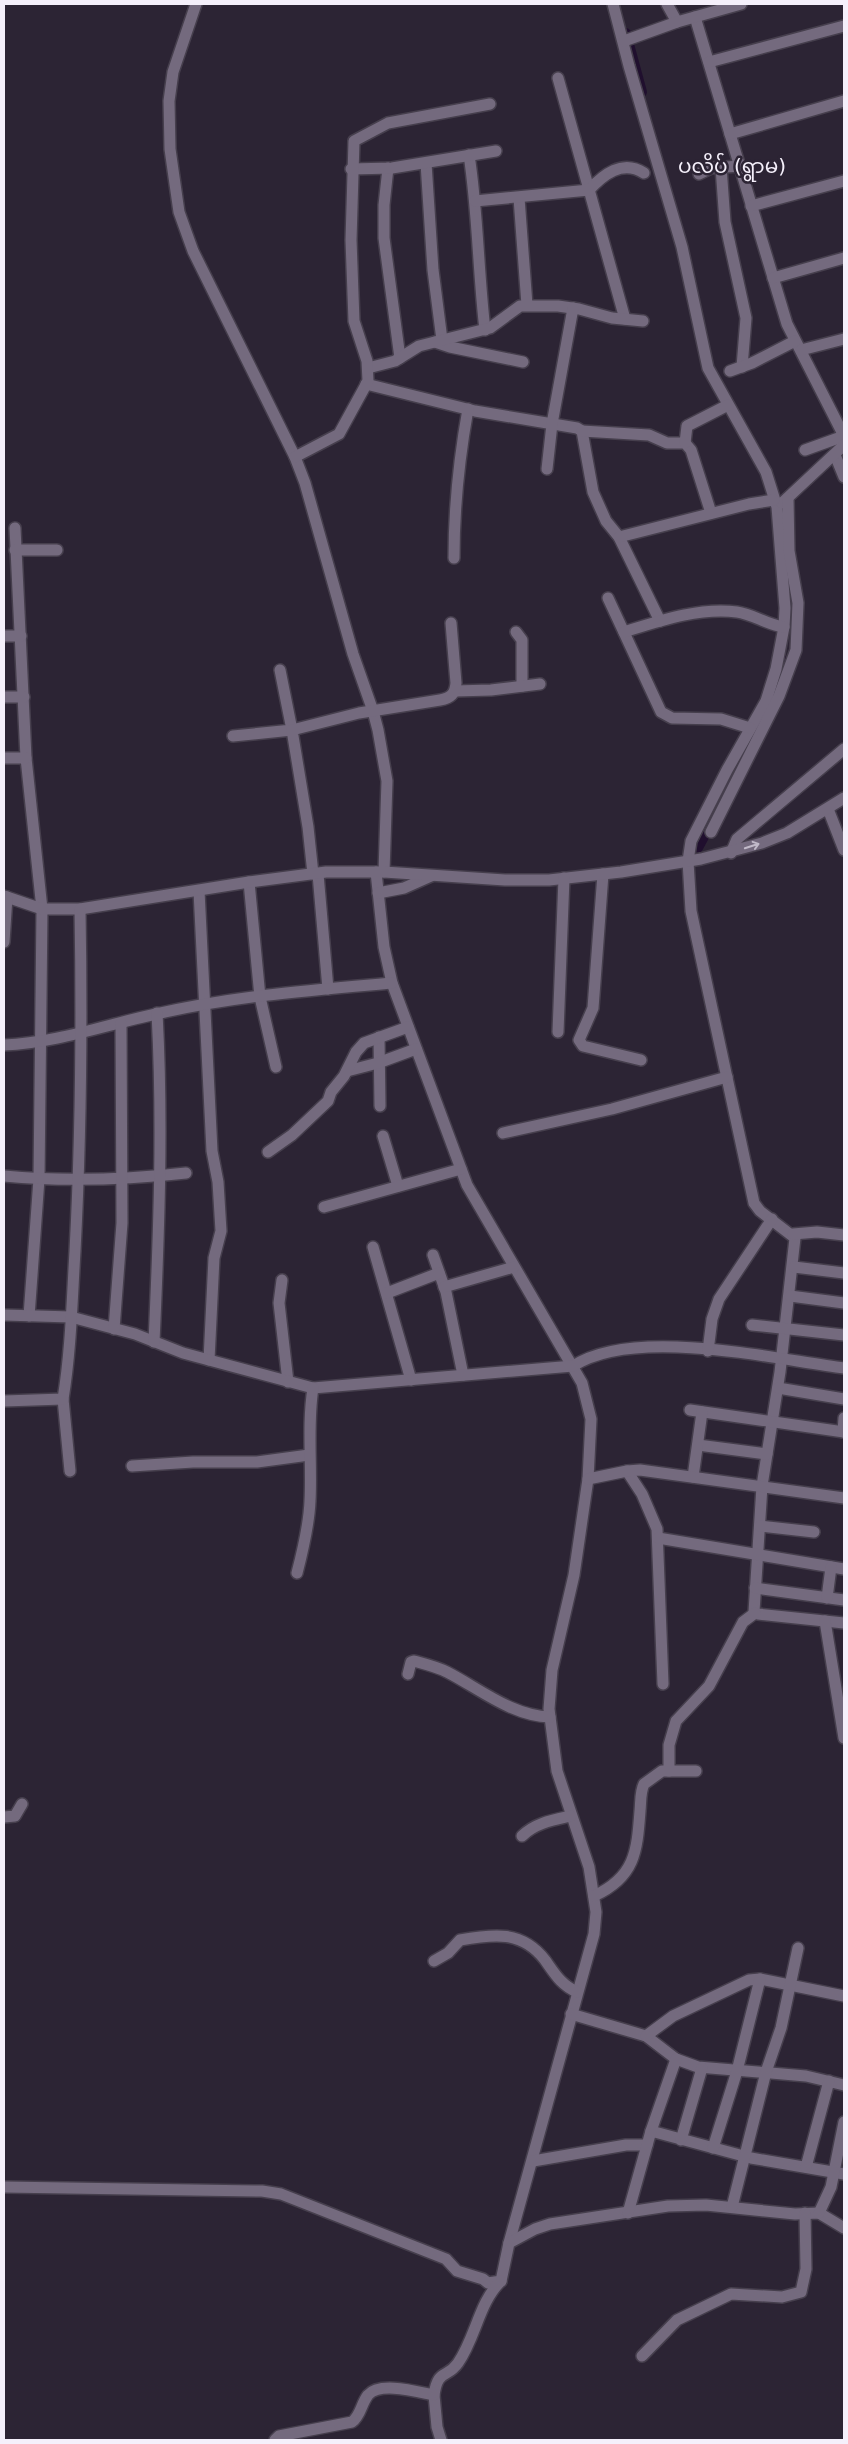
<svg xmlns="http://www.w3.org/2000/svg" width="848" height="2444" font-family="'DejaVu Sans','Noto Sans Myanmar',sans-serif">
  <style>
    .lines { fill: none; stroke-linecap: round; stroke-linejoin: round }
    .canal { stroke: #200f2e; stroke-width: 10 }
    .minor-casing { stroke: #463f4d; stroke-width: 14 }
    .minor { stroke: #746a7e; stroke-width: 11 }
    .oneway { stroke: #c1bac9 }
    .labels { text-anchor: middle; stroke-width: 5; stroke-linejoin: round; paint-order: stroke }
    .quarter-label { font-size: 20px; fill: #f5f0fb; stroke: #2c2434 }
  </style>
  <rect width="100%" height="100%" fill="#2c2434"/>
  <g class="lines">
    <g class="canal">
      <polyline points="626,33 642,92"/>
      <polyline points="774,692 780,677 783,660"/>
      <polyline points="698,848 712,822"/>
    </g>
    <defs>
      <g id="minor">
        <polyline points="196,4 173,72 169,101 170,149 179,212 193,251 295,457 305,483 353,654 373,711 378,730 387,781 384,872"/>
        <polyline points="613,4 629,66 682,247 708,368 766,472 777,507 785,608 784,627 776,669 766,701 727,770 691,841 688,861 691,911 754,1203 760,1211 795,1238 780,1372 762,1486 754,1612 758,1614 844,1623"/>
        <polyline points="667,4 677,22"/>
        <polyline points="695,17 787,324 844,436"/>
        <polyline points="624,41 677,22 741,4"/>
        <polyline points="709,62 844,26"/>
        <polyline points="558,78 625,319"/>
        <polyline points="730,134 844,101"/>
        <path d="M469 155C478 212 478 271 485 330"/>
        <polyline points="426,163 433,270 442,340"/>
        <polyline points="721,167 725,222 746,318 742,367"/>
        <polyline points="388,168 384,205 384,238 400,358"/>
        <polyline points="351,169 392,168 496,151"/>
        <polyline points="699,174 711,168 740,166"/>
        <polyline points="519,198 527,305"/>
        <path d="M475 201 589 190C603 175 622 159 644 173"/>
        <polyline points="751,206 844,181"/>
        <polyline points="773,278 844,258"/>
        <polyline points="435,342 450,347 523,362"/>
        <polyline points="801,350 844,339"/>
        <polyline points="368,368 395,361 419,346 490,328 520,306 558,306 579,309 612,318 643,321"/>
        <polyline points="730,371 752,363 795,341"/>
        <polyline points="366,384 475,411 577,428 582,431 593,492 606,521 619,537 660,621"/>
        <polyline points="582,431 649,435 667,443 685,443 691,450 711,513"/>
        <polyline points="685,443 687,426 728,405"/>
        <polyline points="805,450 844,436"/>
        <polyline points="835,455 844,477"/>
        <polyline points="295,457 339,434 368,381 367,361 354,321 351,240 354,141 388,123 490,104"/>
        <polyline points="547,469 552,424 573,308"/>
        <polyline points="782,503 844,445"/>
        <polyline points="15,528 26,758 42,909 39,1179 29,1316"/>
        <polyline points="619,537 749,504 774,500"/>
        <polyline points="15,550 57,550"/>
        <path d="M454 558C454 507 459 459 468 409"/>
        <polyline points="608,598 661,712 672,718 721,719 750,728"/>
        <polyline points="516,632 522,640 522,686"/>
        <path d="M624 632C659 621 699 607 737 612 753 614 767 625 784 627"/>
        <polyline points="4,636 21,636"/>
        <polyline points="455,691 491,690 540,684"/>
        <polyline points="4,697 24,697"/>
        <polyline points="233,736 292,730 280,670"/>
        <polyline points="4,758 26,758"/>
        <polyline points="828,809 844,850"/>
        <polyline points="711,832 779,696 796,650 798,603 789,551 788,498"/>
        <polyline points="731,853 737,839 844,749"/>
        <polyline points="376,872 384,947 392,983 467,1185 582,1383 591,1419 588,1479 574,1575 552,1670 549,1709 557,1771 589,1867 596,1912 594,1934 509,2243"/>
        <path d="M313 874 308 827 292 730 359 713 440 700C451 698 455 694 456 683L451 623"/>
        <polyline points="318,874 328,989"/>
        <polyline points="603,874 593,1008 579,1040 583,1046 641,1060"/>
        <polyline points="249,882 260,997 276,1067"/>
        <polyline points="199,891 212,1151 218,1182 221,1231 214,1258 209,1360"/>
        <polyline points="378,893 404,888 431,876"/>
        <polyline points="4,896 42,909 80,909 249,882 326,872 384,872 505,880 549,880 621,872 701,859 762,843 787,833 844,798"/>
        <polyline points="4,942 7,897"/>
        <polyline points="558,1032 564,878"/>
        <polyline points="379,1037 380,1106"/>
        <path d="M4 1045C56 1043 105 1025 156 1014 233 996 313 990 392 983"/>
        <polyline points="347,1071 378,1063 416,1049"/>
        <polyline points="503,1133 612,1109 727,1077"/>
        <polyline points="383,1136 398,1186"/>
        <polyline points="268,1152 292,1135 328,1101 331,1092 344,1076 356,1052 364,1043 408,1027"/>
        <path d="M4 1176C67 1182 123 1180 186 1173"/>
        <polyline points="324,1207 461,1169"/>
        <polyline points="793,1234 817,1232 844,1235"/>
        <polyline points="373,1247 411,1380"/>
        <polyline points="433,1255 446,1292 463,1375"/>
        <polyline points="794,1267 844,1273"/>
        <polyline points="282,1280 279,1303 288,1382"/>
        <polyline points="444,1287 514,1267"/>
        <polyline points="387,1293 439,1273"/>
        <polyline points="790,1296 844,1303"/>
        <path d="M4 1315 71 1317 135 1334 183 1353 313 1388 573 1366C635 1326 772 1359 844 1368"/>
        <polyline points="752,1325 844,1335"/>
        <polyline points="114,1329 122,1223 121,1023"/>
        <path d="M154 1342C159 1232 163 1123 157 1013"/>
        <polyline points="708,1351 712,1319 719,1299 772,1219"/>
        <polyline points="778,1388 844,1399"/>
        <polyline points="63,1399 70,1471"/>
        <path d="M4 1401 63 1399C71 1350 72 1300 75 1251 81 1137 82 1023 80 909"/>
        <polyline points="690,1410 844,1432"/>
        <polyline points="843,1432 844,1418"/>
        <polyline points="698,1445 767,1454"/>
        <polyline points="132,1466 193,1462 257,1462 309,1455"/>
        <polyline points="627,1471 642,1494 657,1529 663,1684"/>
        <polyline points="693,1477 702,1412"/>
        <polyline points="588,1479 627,1471 640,1470 844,1498"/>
        <polyline points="760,1526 814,1532"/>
        <polyline points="658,1538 844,1569"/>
        <path d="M297 1573C303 1550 309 1525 310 1501 312 1463 307 1426 313 1388"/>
        <polyline points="755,1588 844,1600"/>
        <polyline points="827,1598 831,1567"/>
        <polyline points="825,1621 844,1738"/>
        <path d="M408 1674 411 1662 414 1661C425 1664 437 1667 447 1672 480 1689 512 1716 550 1717"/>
        <polyline points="669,1771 669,1745 676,1721 709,1686 743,1622 755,1613"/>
        <polyline points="4,1817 15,1816 22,1804"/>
        <path d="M522 1836C535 1823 553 1820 571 1816"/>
        <path d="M594 1896C635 1877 637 1852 640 1811 641 1802 640 1792 644 1784L662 1771H696"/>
        <path d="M434 1961 448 1953 460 1940C493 1934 522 1930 545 1960 555 1974 561 1985 577 1992"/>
        <polyline points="571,2014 646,2036 676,2059 698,2067 806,2076 844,2085"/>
        <polyline points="646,2036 673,2016 749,1980 760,1979 844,1996"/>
        <polyline points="651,2131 751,2158 844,2174"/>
        <polyline points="681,2140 702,2068"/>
        <polyline points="713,2148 737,2071 760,1979"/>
        <polyline points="533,2161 626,2145 647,2145"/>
        <polyline points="806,2167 829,2081"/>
        <polyline points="4,2187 262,2191 281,2194 446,2259 457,2271 483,2279 488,2283 501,2281 509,2243 535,2229 550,2224 668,2206 706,2205 795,2214 819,2213 844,2228"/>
        <polyline points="732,2207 766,2072 781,2028 798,1948"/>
        <polyline points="628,2213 651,2131 676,2059"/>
        <polyline points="819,2213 831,2187 844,2122"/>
        <polyline points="642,2356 677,2320 731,2294 782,2297 801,2292 806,2269 805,2213"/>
        <polyline points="434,2395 437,2427 441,2440"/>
        <path d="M275 2440 279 2436 352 2422C361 2415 361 2404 368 2395 380 2381 418 2392 434 2395 438 2368 447 2379 458 2363 476 2337 479 2302 501 2281"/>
      </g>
    </defs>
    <use href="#minor" class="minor-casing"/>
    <use href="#minor" class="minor"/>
  </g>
  <defs><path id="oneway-shaft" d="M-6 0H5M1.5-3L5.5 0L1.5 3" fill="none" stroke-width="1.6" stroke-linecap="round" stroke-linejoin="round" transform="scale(1.25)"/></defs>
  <use class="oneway" href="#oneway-shaft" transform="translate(752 846) rotate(-18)"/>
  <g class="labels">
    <g class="quarter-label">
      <text x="732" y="173">ပလိပ် (ရွာမ)</text>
    </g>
  </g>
  <rect width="848" height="2444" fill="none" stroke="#f5f0fb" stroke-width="10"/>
</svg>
